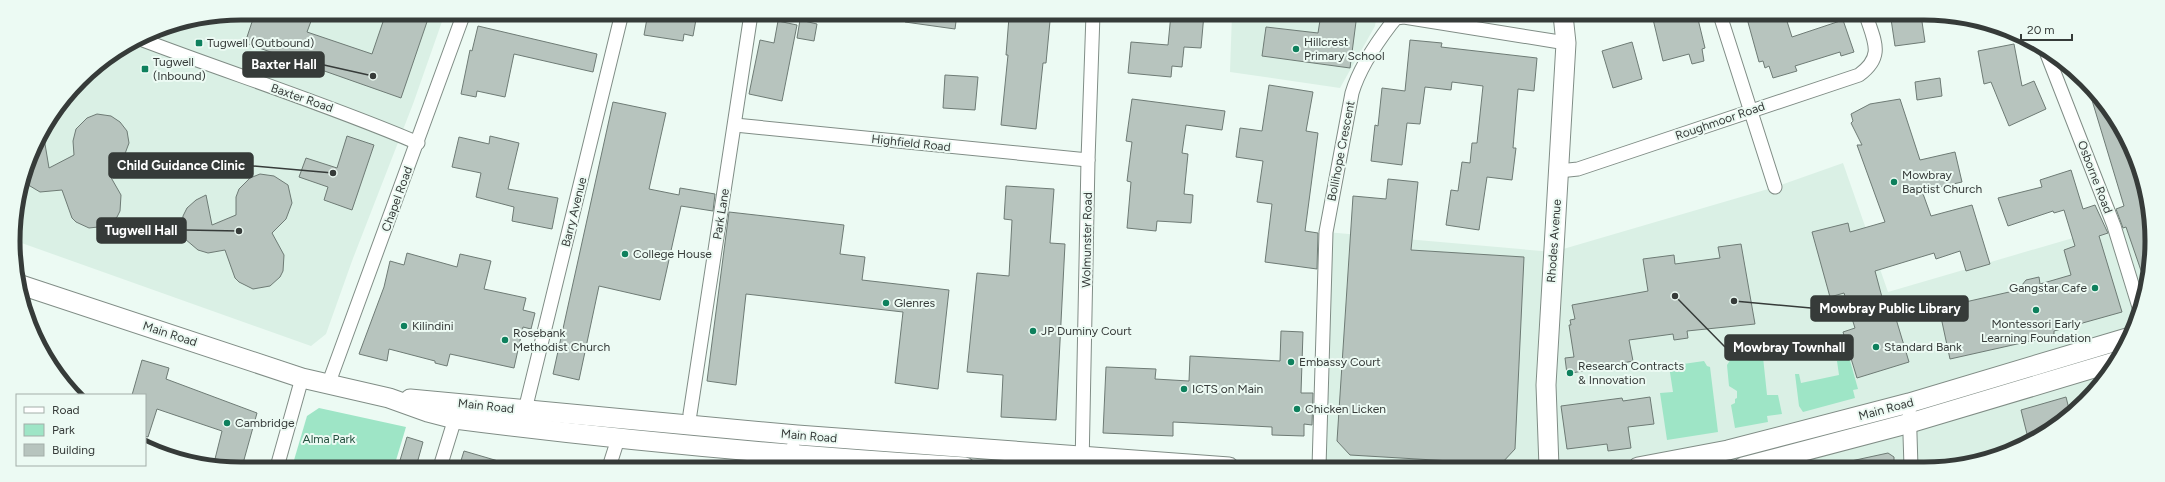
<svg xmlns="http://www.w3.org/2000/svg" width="2165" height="482" font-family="Figtree,sans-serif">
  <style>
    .built { fill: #daf0e5 }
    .green { fill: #9ee5c6 }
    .building { fill: #b7c4be; stroke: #6e7b75 }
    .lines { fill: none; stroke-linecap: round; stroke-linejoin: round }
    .street-casing { stroke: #808d86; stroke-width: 15 }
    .secondary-casing { stroke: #808d86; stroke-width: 21 }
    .street { stroke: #fff; stroke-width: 13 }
    .secondary { stroke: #fff; stroke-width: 19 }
    .poi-dot { fill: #0e805d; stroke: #ecfaf3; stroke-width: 1.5 }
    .labels { text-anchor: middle; stroke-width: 4; stroke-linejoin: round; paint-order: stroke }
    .poi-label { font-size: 12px; fill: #363b39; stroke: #ecfaf3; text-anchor: start }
    .street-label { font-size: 12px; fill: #363b39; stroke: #ecfaf3 }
    .park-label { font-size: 12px; fill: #265140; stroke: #ecfaf3 }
    .rim { fill: none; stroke: #363b39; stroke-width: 5 }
    .leader { fill: none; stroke: #363b39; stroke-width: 1.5 }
    .callout-dot { fill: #363b39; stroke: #ecfaf3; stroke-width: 1.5 }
    .callout { fill: #363b39; stroke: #363b39; stroke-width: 1.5 }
    .callout-label { font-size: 13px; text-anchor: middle; font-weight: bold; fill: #fff }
  </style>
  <rect width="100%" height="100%" fill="#ecfaf3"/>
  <g class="built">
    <polygon points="241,13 445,13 413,104 352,261 326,334 311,346 16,241 14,226 37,140 90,70 154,30"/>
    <polygon points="1232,14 1377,14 1375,26 1340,88 1230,72"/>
    <polygon points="1843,163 1888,292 2114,226 2146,214 2150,271 2128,342 2085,402 2025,446 1954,467 1319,467 1326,232 1553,252 1775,187"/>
  </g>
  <g class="green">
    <polygon points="1755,338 1761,338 1767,395 1778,395 1782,414 1767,416 1768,422 1735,428 1731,405 1735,403 1735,399 1737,398 1737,391 1729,386 1727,365 1731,359 1757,356"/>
    <polygon points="1849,357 1858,389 1853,390 1855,398 1803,412 1799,406 1795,374 1799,374 1801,383 1839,375 1837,361"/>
    <polygon points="1704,361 1707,366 1710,367 1718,432 1667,440 1660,393 1673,392 1669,366"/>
    <polygon points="319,408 406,427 394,467 292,467 307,416"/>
  </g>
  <g class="building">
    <polygon points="255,13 273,13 287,18 289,13 314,13 307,32 372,54 386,13 430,13 401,98 245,43"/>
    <polygon points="648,13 697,14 693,36 684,34 683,41 644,35"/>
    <polygon points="906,14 957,14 955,29 905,22"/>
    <polygon points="1171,14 1204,14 1201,48 1184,47 1182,67 1172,66 1171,77 1128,73 1131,42 1168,45"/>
    <polygon points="1321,14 1357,14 1350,68 1262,56 1266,27 1318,33"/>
    <polygon points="1652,15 1697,15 1705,48 1702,49 1704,61 1692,64 1689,54 1663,61"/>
    <polygon points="1746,15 1785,15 1792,37 1843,20 1854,52 1841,56 1840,52 1795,66 1797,71 1773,78 1769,66 1765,68 1763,61 1759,62"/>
    <polygon points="1921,15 1925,42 1895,46 1891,19"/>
    <polygon points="1009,17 1050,21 1046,63 1043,63 1036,129 1001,125 1008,55 1006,55"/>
    <polygon points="800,20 817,24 814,41 797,38"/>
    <polygon points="778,21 797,25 782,101 749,94 760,40 774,43"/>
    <polygon points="478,26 597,54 593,72 514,54 505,97 477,91 476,97 461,94 470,50 472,51"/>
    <polygon points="1410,40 1442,43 1441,47 1537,58 1534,91 1518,89 1513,148 1516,148 1512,180 1487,177 1479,230 1446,225 1451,190 1458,191 1462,162 1470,163 1472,143 1477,143 1483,86 1452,82 1451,90 1425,87 1420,124 1407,123 1402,165 1371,161 1375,125 1378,126 1382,88 1405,91"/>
    <polygon points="1632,42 1642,79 1613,88 1602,51"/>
    <polygon points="2014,44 2022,86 2034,81 2046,109 2009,126 1991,82 1984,84 1978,51"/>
    <polygon points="945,75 978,77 975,110 943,108"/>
    <polygon points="1940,78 1942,96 1917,100 1915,82"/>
    <polygon points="1269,85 1313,92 1306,131 1318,133 1305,231 1318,233 1317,269 1265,262 1272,204 1257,202 1263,161 1236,157 1240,128 1262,131"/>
    <polygon points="2088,87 2105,102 2144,182 2150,271 2146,285 2126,227 2123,228 2116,209 2124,206"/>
    <polygon points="1132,99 1225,111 1222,130 1186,125 1182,153 1188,154 1184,194 1193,195 1191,223 1157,221 1156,231 1127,228 1131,182 1127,181 1132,142 1126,141"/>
    <polygon points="1900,99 1920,160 1955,152 1962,182 1922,191 1931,216 1972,205 1990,264 1966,271 1960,251 1936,259 1934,253 1875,271 1883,301 1890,299 1909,362 1857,378 1843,332 1855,328 1844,293 1830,297 1812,232 1848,223 1850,232 1885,222 1857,145 1862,145 1851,123 1853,121 1851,114 1870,104"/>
    <polygon points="613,102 666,113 649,189 679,195 680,188 715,194 713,211 681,206 660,300 599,286 579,380 553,374"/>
    <polygon points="97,114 111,116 120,122 127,131 129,143 123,159 109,174 121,195 120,211 117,217 107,226 89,228 76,222 72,218 62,190 40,192 25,183 37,140 43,132 49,168 74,155 73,141 76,129 87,118"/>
    <polygon points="347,136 374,145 352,210 324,200 328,187 299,177 306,158 337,168"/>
    <polygon points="490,136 519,143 508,189 558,198 552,229 512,221 514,207 476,197 481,173 452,167 459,137 489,144"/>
    <polygon points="2071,170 2083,209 2095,205 2106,229 2108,233 2099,236 2122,312 2054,331 2054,334 2035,340 1950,359 1939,308 2018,290 2026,280 2039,277 2040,284 2071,275 2064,250 2075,246 2064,210 2054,213 2053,211 2008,226 1998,198 2042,187 2040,180"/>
    <polygon points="260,174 274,176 288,185 292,203 286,219 272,233 284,255 283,271 280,277 270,286 253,289 239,282 235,278 225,250 208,253 198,250 185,239 182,226 183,216 187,208 196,200 206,195 212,225 236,215 236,197 239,189 250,178"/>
    <polygon points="1388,179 1418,182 1411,250 1524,257 1515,449 1501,464 1350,455 1337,441 1353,196 1386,199"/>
    <polygon points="1006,186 1054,189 1050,243 1065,244 1056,420 1001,417 1003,375 967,372 977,273 1009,276 1012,220 1004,219"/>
    <polygon points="729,212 844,225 840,254 865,257 862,280 949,290 938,389 895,383 903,312 746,294 736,385 707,381"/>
    <polygon points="1741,244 1755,324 1687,331 1688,338 1674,340 1673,334 1629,340 1633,361 1567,374 1565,358 1574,357 1569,325 1571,325 1570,320 1575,319 1572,305 1648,291 1643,259 1674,255 1675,264 1720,258 1718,247"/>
    <polygon points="407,253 457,267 460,254 491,261 484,289 526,298 523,310 535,313 531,329 523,327 514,368 450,354 447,366 435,363 435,361 389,349 387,361 359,354 384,287 390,261 404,265"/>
    <polygon points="1281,331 1303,332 1301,393 1313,393 1312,425 1304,424 1304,436 1272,435 1272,427 1173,422 1173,436 1103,433 1106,367 1156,369 1155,379 1189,381 1190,356 1280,361"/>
    <polygon points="142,360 169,368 166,379 257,413 242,467 213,467 222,431 157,409 148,437 145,436 145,395 132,395"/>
    <polygon points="1650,397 1654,424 1628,427 1631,448 1608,451 1607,444 1567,449 1561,406 1622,398 1623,401"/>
    <polygon points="2066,397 2070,413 2029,442 2021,410"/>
    <polygon points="407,437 423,442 416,467 398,467"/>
    <polygon points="464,451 505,463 505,467 459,467"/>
    <polygon points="1888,453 1894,457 1894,467 1852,467 1851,461"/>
  </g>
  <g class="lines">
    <defs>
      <g id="street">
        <polyline points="1720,15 1775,187"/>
        <path d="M140 39C232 74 327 104 418 143"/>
        <polyline points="2045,49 2114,226 2139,307"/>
        <polyline points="735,125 1088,160"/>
        <path d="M1559 171 1578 169 1859 75C1885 56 1874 41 1866 15"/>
        <polyline points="328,385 464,13"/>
        <polyline points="1909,403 1911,467"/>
        <polyline points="525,410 622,13"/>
        <polyline points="690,414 751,14"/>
        <polyline points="277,467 302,378"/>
        <polyline points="440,467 457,412"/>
        <polyline points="609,467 618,439"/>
        <polyline points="787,467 793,447"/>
        <polyline points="1082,467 1088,160 1093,14"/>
        <path d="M1319 467 1326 232 1352 93C1359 69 1375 45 1391 24L1396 18 1404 17 1566 43"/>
      </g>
      <g id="secondary">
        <path d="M21 285 302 378 389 398 428 412 455 419C624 441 794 456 965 467"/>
        <polyline points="410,399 797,435 1229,467"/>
        <polyline points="1549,467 1546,385 1566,43 1563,15"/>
        <polyline points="1638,467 1728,450 1909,403 2130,337"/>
        <polyline points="1743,467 1910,423 2114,362"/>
      </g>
    </defs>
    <use href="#street" class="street-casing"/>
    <use href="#secondary" class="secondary-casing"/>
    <use href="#street" class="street"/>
    <use href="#secondary" class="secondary"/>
  </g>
  <g class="poi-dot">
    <rect x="195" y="39" width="8" height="8" rx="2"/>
    <circle cx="1296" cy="49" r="4"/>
    <rect x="141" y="65" width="8" height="8" rx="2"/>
    <circle cx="1894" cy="182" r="4"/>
    <circle cx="625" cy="254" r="4"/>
    <circle cx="2095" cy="288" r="4"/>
    <circle cx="886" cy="303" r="4"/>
    <circle cx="2036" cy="310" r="4"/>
    <circle cx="404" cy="326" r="4"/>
    <circle cx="1033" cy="331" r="4"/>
    <circle cx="505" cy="340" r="4"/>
    <circle cx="1876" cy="347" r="4"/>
    <circle cx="1291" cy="362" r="4"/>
    <circle cx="1570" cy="373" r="4"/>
    <circle cx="1184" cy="389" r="4"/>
    <circle cx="1297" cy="409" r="4"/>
    <circle cx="227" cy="423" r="4"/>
  </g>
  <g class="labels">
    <g class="poi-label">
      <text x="1304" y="46">Hillcrest<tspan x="1304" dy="14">Primary School</tspan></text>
      <text x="207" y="47">Tugwell (Outbound)</text>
      <text x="153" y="66">Tugwell<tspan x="153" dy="14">(Inbound)</tspan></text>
      <text x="1902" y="179">Mowbray<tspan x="1902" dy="14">Baptist Church</tspan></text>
      <text x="633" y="258">College House</text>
      <text x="2087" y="292" text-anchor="end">Gangstar Cafe</text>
      <text x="894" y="307">Glenres</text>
      <text x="2036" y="328" text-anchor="middle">Montessori Early<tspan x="2036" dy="14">Learning Foundation</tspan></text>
      <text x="412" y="330">Kilindini</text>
      <text x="1041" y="335">JP Duminy Court</text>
      <text x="513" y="337">Rosebank<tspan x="513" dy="14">Methodist Church</tspan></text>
      <text x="1884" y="351">Standard Bank</text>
      <text x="1299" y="366">Embassy Court</text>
      <text x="1578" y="370">Research Contracts<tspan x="1578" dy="14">&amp; Innovation</tspan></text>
      <text x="1192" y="393">ICTS on Main</text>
      <text x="1305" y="413">Chicken Licken</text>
      <text x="235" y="427">Cambridge</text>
    </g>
    <g class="street-label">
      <text transform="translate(302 98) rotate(19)" y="4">Baxter Road</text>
      <text transform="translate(1720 121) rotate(-19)" y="4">Roughmoor Road</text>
      <text transform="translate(911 143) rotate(6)" y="4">Highfield Road</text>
      <text transform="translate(1341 151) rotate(-79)" y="4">Bollihope Crescent</text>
      <text transform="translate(2095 177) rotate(69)" y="4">Osborne Road</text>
      <text transform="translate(397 199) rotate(-70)" y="4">Chapel Road</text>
      <text transform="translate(574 212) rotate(-76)" y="4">Barry Avenue</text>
      <text transform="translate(721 214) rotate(-81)" y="4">Park Lane</text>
      <text transform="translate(1087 240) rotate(-89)" y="4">Wolmunster Road</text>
      <text transform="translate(1554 241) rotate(-86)" y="4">Rhodes Avenue</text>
      <text transform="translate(170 334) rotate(18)" y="4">Main Road</text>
      <text transform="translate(486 406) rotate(6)" y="4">Main Road</text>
      <text transform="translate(1886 409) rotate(-15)" y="4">Main Road</text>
      <text transform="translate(809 436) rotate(5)" y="4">Main Road</text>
    </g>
    <g class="park-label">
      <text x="329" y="443">Alma Park</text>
    </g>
  </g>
  <path d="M0 0H2165V482H0ZM241 20H1924A221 221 0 0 1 2145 241V241A221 221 0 0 1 1924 462H241A221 221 0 0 1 20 241V241A221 221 0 0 1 241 20Z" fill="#ecfaf3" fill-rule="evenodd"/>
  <path class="rim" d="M241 20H1924A221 221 0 0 1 2145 241V241A221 221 0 0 1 1924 462H241A221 221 0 0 1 20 241V241A221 221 0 0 1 241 20Z"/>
  <path class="leader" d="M373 76L324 65M333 173L253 166M239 231L186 230M1734 301L1811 308M1675 296L1725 347"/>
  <g class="callout-dot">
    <circle cx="373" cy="76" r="4"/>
    <circle cx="333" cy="173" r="4"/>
    <circle cx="239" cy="231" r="4"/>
    <circle cx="1734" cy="301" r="4"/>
    <circle cx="1675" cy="296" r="4"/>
  </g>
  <g class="callout">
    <rect x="243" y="52" width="81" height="25" rx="4"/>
    <rect x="109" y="153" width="144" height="25" rx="4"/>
    <rect x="97" y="218" width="89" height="25" rx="4"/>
    <rect x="1811" y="296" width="157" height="25" rx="4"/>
    <rect x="1725" y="335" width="128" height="25" rx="4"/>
  </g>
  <g class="callout-label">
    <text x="284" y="69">Baxter Hall</text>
    <text x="181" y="170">Child Guidance Clinic</text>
    <text x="141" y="235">Tugwell Hall</text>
    <text x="1890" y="313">Mowbray Public Library</text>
    <text x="1789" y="352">Mowbray Townhall</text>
  </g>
  <rect x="16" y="394" width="130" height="72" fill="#ecfaf3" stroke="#a3aea9"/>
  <rect x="24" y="407" width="20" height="6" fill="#ffffff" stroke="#a3aea9"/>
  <text x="52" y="414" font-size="12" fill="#363b39">Road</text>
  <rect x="24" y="424" width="20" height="12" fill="#9ee5c6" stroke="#a3aea9"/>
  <text x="52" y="434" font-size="12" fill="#363b39">Park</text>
  <rect x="24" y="444" width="20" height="12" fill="#b7c4be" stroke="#a3aea9"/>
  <text x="52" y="454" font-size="12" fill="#363b39">Building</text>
  <path d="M2021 34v6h51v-6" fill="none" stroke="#363b39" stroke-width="2"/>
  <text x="2027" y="34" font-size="12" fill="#363b39" stroke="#ecfaf3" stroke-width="3" paint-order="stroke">20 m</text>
</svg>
